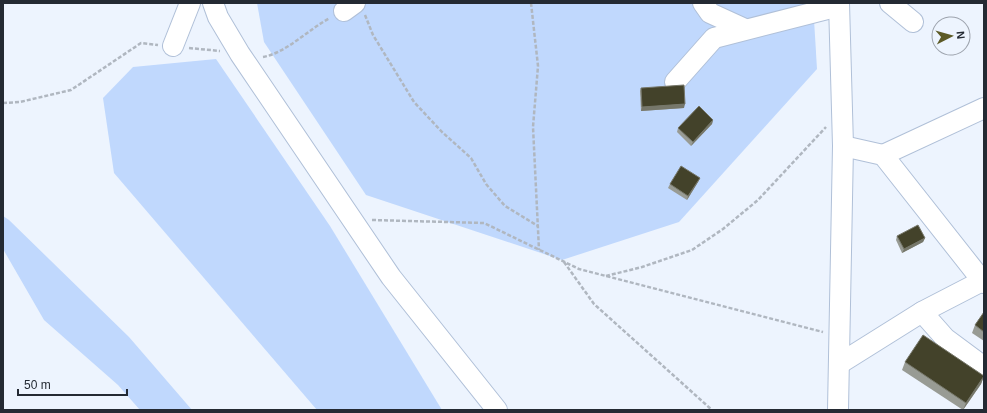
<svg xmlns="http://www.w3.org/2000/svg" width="987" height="413" font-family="Arial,sans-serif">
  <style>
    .green { fill: #c0d8fd }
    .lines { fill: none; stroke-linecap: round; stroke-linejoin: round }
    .minor-casing { stroke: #b0c0d8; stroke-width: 22 }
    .path { stroke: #b0b7c0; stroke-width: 2.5; stroke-dasharray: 4 2; stroke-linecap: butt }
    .minor { stroke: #fff; stroke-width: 20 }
    .wall { fill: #989b94 }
    .shaded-wall { fill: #76776a }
    .building { fill: #43422a; stroke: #76776a }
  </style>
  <rect width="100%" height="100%" fill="#edf4fe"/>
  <g class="green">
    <polygon points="257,3 813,3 817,69 679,222 562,260 366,195 264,42"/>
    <polygon points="216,59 330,226 442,410 317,410 114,173 103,98 133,67"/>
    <polygon points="3,216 9,220 129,337 192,410 140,410 118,385 44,320 3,249"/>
  </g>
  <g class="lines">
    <defs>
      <g id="minor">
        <polyline points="213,3 218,17 240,54 391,277 497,410"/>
        <polyline points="703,3 710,13 745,29"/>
        <polyline points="890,3 913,22"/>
        <polyline points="344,11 355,3"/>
        <polyline points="173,46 190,3"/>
        <polyline points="675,82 714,38 839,6"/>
        <polyline points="843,146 883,155 984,283"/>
        <polyline points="883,155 984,108"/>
        <polyline points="922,312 945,338 984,367"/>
        <polyline points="839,364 922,312 982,281"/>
        <polyline points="838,410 843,146 839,3"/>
      </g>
    </defs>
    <use href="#minor" class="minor-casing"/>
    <g class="path">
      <polyline points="531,3 538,66 533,127 539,250"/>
      <polyline points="365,15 373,35 414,102 442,132 471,158 486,184 505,206 538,226"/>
      <polyline points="189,48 220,51"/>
      <path d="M263 57C286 53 309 29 330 18"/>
      <polyline points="3,103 20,102 71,90 141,43 158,45"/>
      <polyline points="372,220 484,223 579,269 823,332"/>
      <polyline points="564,262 594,304 712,410"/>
      <polyline points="606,276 642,267 692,250 723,229 758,200 826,127"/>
    </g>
    <use href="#minor" class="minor"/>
  </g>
  <g class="wall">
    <polygon points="641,88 684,108 641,111 640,91"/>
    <polygon points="713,120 712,124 691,146 677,132 678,128"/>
    <polygon points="700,178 698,182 687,200 668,188 670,184"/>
    <polygon points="897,236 925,238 923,242 902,253 896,240"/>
    <polygon points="984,312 984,341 972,333 975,325"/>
    <polygon points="905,362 984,376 981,384 963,410 902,370"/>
  </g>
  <g class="shaded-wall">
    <polygon points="685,104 684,108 641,111 642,107"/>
    <polygon points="713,120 712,124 691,146 693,142"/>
    <polygon points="700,178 698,182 687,200 688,196"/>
    <polygon points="925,238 923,242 902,253 904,249"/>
    <polygon points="984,376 981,384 963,410 966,403"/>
  </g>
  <g class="building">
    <polygon points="684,85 685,104 642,107 641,88"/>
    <polygon points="699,106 713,120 693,142 678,128"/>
    <polygon points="681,166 700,178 688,196 670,184"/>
    <polygon points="918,225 925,238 904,249 897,236"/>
    <polygon points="984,312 984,332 975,325"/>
    <polygon points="923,335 984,376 966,403 905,362"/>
  </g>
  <rect width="987" height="413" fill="none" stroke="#242a33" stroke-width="8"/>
  <g transform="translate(951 36) rotate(84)"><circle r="19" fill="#edf4fe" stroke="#9da3ad"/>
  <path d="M0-3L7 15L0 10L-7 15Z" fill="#5c5a26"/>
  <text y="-6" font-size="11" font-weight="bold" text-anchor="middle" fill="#242a33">N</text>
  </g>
  <path d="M18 389v6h109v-6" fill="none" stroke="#242a33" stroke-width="2"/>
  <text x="24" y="389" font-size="12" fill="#242a33" stroke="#edf4fe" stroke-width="3" paint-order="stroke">50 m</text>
</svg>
